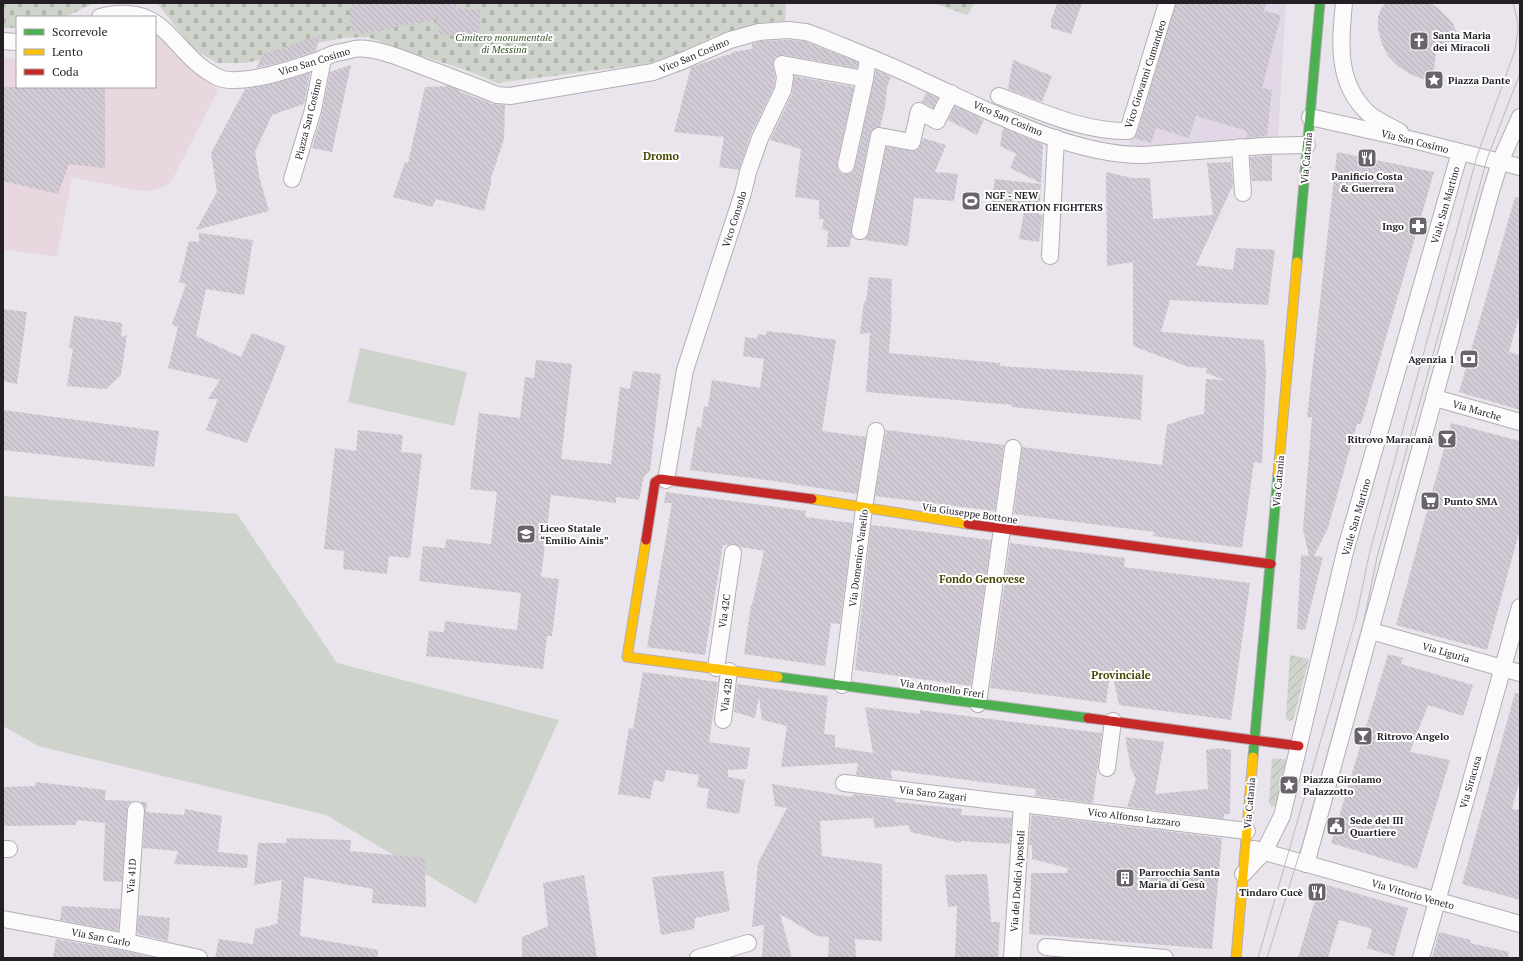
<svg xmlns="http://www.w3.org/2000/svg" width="1523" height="961" font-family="'PT Serif',serif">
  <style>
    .built { fill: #e2d7e6 }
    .industrial { fill: #e8d7df }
    .green { fill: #ced4cc }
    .cemetery { fill: url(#cemetery-stones) }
    .garden { fill: url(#garden-furrows) }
    .building { fill: url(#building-back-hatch) }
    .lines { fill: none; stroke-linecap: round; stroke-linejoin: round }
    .street-casing { stroke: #b3aeb4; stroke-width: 18 }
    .fast-casing { stroke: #b3aeb4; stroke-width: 11 }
    .slow-casing { stroke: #b3aeb4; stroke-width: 11 }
    .jam-casing { stroke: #b3aeb4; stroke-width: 11 }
    .street { stroke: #fcfbfc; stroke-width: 16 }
    .fast { stroke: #4caf50; stroke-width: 9 }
    .slow { stroke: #ffc107; stroke-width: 9 }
    .jam { stroke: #c62828; stroke-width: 9 }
    .tram { stroke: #bdbbbd; stroke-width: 1 }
    .labels { text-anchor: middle; stroke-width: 4; stroke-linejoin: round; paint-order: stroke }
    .poi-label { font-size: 10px; font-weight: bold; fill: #231f25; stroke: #fff; text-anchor: start }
    .park-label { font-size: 10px; font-style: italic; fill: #335327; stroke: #fff }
    .street-label { font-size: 10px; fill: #231f25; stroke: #fff }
    .neighbourhood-label { font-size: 11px; font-weight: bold; fill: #4b4501; stroke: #fff }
  </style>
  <defs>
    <pattern id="cemetery-stones" width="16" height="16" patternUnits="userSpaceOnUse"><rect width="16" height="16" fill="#ced4cc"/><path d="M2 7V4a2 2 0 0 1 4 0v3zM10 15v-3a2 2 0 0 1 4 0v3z" fill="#b1b6af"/></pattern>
    <pattern id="garden-furrows" width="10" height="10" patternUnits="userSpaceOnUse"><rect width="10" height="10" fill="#ced4cc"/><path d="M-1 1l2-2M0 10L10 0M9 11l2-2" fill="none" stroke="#b1b6af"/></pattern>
    <pattern id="building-back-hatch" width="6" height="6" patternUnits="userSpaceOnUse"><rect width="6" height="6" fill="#d2cbd5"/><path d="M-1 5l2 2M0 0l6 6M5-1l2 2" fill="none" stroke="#b4aeb7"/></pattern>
  </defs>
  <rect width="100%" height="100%" fill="#eae4ec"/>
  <polygon class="built" points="1169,3 1286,3 1278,137 1128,148"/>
  <polygon class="industrial" points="155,27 188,66 218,90 172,180 166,186 148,191 136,190 72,177 57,257 3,249 3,57 15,59 17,57 17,87 155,87"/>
  <g class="green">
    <polygon points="360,348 467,372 454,426 348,402"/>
    <polygon points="3,496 237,514 337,663 559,720 476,904 326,815 38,746 3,726"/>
  </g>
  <g class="cemetery">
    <polygon points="3,3 94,3 65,17 17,17 17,28 3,28"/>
    <polygon points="157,3 786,3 785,21 767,22 727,32 712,37 679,53 646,64 497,83 466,70 396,48 368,37 342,38 328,41 308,45 272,57 245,63 217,63 200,53 192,47"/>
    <polygon points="933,3 975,3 967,15"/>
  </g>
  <g class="garden">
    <polygon points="1290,655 1309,659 1293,720 1289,721 1286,719"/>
    <polygon points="1272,758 1289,760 1277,804 1272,807 1269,803"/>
  </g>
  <g class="building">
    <polygon points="350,3 456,3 456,8 480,10 479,37 440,35 436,19 362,34 350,29"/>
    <polygon points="1057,3 1082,3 1071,34 1051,28 1051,21"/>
    <polygon points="1176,3 1266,3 1264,11 1281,15 1262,88 1272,90 1267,136 1247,138 1247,131 1196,116 1189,138 1156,128 1151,143 1134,138 1137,134"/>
    <polygon points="1386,3 1430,3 1438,8 1452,22 1457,32 1459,39 1458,50 1437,45 1433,79 1422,79 1410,74 1399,67 1388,56 1381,42 1378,28 1378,16 1382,7"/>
    <polygon points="320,35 316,51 282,62 256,68 264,53 275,51"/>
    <polygon points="788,40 804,41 855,61 858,63 857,68 784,55 775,57 773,62 775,77 774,87 751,134 739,170 719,167 724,137 674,132 691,67 733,53 732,52 752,49 752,44 761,41"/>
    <polygon points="1013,60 1052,76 1042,102 1008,89"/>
    <polygon points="351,65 332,152 312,148 322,113 330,72"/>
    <polygon points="876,70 891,77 887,87 885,107 880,127 872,130 870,134 851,229 851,234 854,238 851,238 850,247 827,247 828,232 822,228 824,219 819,219 819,200 795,197 801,149 770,140 792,94 794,76 854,87 837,163 837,168 839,172 844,174 848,174 853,172 855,167"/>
    <polygon points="310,73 304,104 272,115 255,152 260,180 269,211 196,230 217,192 211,153 245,89 272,84"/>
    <polygon points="449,86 459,90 458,91 493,104 505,105 504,139 491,178 491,183 484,211 436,199 432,207 393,197 405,162 408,163 425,87"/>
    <polygon points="3,87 105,87 105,168 69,164 58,194 3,181"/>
    <polygon points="926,93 938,98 933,108 922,102"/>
    <polygon points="955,106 984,120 977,135 948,120"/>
    <polygon points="1003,128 1043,144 1041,183 1010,168 1016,154 1000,146"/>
    <polygon points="923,138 946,145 935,172 958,174 954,201 914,198 908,246 864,240 867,237 869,233 886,147 915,151 919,148"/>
    <polygon points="1337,152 1434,172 1361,424 1357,424 1328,528 1314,556 1323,557 1305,630 1297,629 1301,555 1309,556 1303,529 1312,417 1307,417"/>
    <polygon points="1272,155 1272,181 1252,181 1250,157"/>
    <polygon points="1231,162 1233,185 1196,265 1233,270 1236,248 1275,250 1268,305 1170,300 1161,332 1264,340 1266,373 1262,463 1254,462 1242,548 1153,536 1154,532 1014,514 1022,447 1162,465 1167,425 1190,417 1204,414 1206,379 1224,380 1206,373 1207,368 1189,367 1133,346 1133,262 1107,266 1106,172 1132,178 1150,178 1153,219 1213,215 1207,163"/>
    <polygon points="995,179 1041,184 1039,214 1043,215 1039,242 1019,239 1024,212 990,209"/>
    <polygon points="1515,197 1520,198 1520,313 1509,352 1520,355 1520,410 1459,392"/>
    <polygon points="199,233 253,240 244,295 206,289 196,336 241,357 252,333 286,346 247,443 206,430 218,399 208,399 220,380 168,368 178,327 172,324 186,284 179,282 189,241 199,242"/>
    <polygon points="869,277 892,279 891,309 892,310 889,353 1000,363 1000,366 1143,375 1141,420 1012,407 1012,405 866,392 870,333 860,334 864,301 866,302"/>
    <polygon points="3,309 27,312 17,384 3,381"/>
    <polygon points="74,316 122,323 121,337 127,335 121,375 106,389 67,386 73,348 69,348"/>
    <polygon points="767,331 779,333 779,332 836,340 822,431 866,437 857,494 774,481 690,470 697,427 701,428 704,406 708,407 712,380 760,388 764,359 743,356 745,337 757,339 758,334 766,335"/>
    <polygon points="536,360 572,364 561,459 611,464 620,387 630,389 633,371 661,374 650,471 645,475 643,480 639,500 616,497 616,503 551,495 541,577 559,579 552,636 547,636 543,669 426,656 429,631 444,632 445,621 517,630 521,593 419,581 423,546 445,548 446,539 491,544 497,492 470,489 479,413 520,418 525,377 534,378"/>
    <polygon points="3,410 159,431 154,467 3,450"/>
    <polygon points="1451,423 1520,441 1520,529 1487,650 1396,625"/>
    <polygon points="358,430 403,435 401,452 422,454 410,558 389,556 387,574 343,569 344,551 324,549 335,448 356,451"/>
    <polygon points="886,430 1004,445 995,511 875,496"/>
    <polygon points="666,492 806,511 805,517 853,523 840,624 831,623 825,666 744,654 751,604 752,605 764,551 740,547 734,544 728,545 723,545 705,655 647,647 672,503 664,503"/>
    <polygon points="871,525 991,540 971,686 855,670"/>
    <polygon points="1010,543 1125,558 1124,567 1250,583 1231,720 1119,705 1111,667 1106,703 990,688"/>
    <polygon points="1388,654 1403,658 1401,664 1473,685 1463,716 1428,705 1410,752 1450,760 1417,869 1331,843"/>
    <polygon points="643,672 718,682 709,742 750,748 747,769 728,770 728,777 745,780 739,814 706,808 709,789 697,787 699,775 666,770 664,782 654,780 650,799 618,794 629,728 633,729"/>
    <polygon points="737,684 828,696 824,734 835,735 835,747 873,753 865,707 920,714 920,710 1102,733 1093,803 1035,796 1036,789 891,770 892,779 856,775 858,763 781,767 787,726 762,720 759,697 755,718 734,712"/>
    <polygon points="1515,693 1520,694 1520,779 1512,809 1520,810 1520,900 1462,884"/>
    <polygon points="1125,737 1164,742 1155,794 1208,789 1206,750 1220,748 1231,750 1230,814 1224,814 1224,819 1127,807 1136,779 1131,769"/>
    <polygon points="36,782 106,790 105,800 133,801 128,804 127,809 122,882 103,881 105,823 77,820 76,825 3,826 3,787 35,786"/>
    <polygon points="772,784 852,797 853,794 895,799 895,802 962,809 961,815 1012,818 1010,844 961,841 961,843 910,832 909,825 875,828 873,818 820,821 822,856 882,864 882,941 855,939 856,958 828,958 829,937 817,936 780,914 792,958 762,958 764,925 752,927 758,863 787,808 775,806"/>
    <polygon points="140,802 147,802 146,812 184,815 185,809 222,816 218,852 248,855 247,868 174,864 178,851 143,848 145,811 144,805"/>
    <polygon points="1032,815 1222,838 1212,949 1029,934 1031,873 1067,873 1068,868 1032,859 1032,845 1029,845 1031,819"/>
    <polygon points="287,838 351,840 350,851 425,858 426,907 372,903 373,889 304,877 300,936 378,950 378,958 215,958 219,939 253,944 255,929 277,924 282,880 254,885 258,843 286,843"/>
    <polygon points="723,871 730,911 695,918 694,929 661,935 652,877"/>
    <polygon points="987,874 991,922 1000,922 998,958 955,958 957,906 948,907 945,875"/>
    <polygon points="584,875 597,958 522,958 522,937 548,926 543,883"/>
    <polygon points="1320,883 1408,908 1394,956 1367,948 1372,929 1339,920 1328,958 1298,958"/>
    <polygon points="62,906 120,909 118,931 60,920"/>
    <polygon points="138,915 170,918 168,941 137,934"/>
    <polygon points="1439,932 1471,940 1470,943 1509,952 1508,958 1432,958"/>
    <polygon points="56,939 125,951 155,958 53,958"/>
  </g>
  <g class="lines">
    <defs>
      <g id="street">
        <path d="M1344 3C1340 42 1336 83 1368 113 1377 121 1390 126 1400 132"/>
        <path d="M100 17C167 0 171 54 217 77 240 88 298 67 322 59 327 57 331 54 336 53 342 52 348 51 354 49 375 45 415 64 435 71 456 79 477 87 497 95L510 96 653 72 682 61 730 40 759 32 788 30 806 32 820 37C854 51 888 64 921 80 987 110 1071 156 1144 155L1264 146 1307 145"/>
        <polyline points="3,41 17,42"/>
        <path d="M999 96C1040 111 1084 132 1128 131L1167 3"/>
        <polyline points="1310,117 1413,140 1520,167"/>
        <polyline points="1240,147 1243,193"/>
        <polyline points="846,165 865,79"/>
        <polyline points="292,179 313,110 323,58"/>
        <polyline points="860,231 879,136 912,142 919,111 937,121 951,93"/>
        <polyline points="1050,256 1056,138"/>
        <polyline points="1435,398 1520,422"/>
        <polyline points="666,480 685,370 743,193 748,172 760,138 783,90 785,77 782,64 865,79 868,57"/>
        <polyline points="1371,631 1520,673"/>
        <polyline points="716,668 733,553"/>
        <polyline points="842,685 864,508 876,431"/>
        <polyline points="978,704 1013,448"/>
        <polyline points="723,720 729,671"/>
        <polyline points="1107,768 1113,721"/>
        <polyline points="844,783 1247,831"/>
        <polyline points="3,849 9,849"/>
        <polyline points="1254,849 1520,924"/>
        <polyline points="1306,864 1491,191 1500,162 1520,117"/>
        <polyline points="1243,874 1264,852 1282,816 1346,548 1460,152"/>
        <polyline points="3,919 127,942 199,958"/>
        <polyline points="127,942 136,810"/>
        <polyline points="1046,947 1165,958"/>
        <polyline points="698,958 748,943"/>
        <polyline points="1012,958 1022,804"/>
        <polyline points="1421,958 1520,607"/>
      </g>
      <g id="fast">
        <polyline points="1297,262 1320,3"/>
        <polyline points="778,677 1088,718"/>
        <polyline points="1253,757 1278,474"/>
      </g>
      <g id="slow">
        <polyline points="1278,474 1297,262"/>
        <polyline points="812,499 968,524"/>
        <polyline points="646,540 627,657 778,677"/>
        <polyline points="1236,958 1253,757"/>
      </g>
      <g id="jam">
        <polyline points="968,524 1271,564"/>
        <polyline points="646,540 655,482 660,479 812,499"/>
        <polyline points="1088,718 1299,746"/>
      </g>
    </defs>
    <use href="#street" class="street-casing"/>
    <use href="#fast" class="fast-casing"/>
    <use href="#slow" class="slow-casing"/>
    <use href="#jam" class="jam-casing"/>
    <use href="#street" class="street"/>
    <use href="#fast" class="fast"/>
    <use href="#slow" class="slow"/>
    <use href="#jam" class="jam"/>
    <g class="tram">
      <polyline points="1258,958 1356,618 1369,555 1477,156 1515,50 1518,30 1517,18 1513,3"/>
      <polyline points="1267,958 1304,839 1364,620 1377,557 1487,159 1520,73"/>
    </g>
  </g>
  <defs>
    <symbol id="church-square" viewBox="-11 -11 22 22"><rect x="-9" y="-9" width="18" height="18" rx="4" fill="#69646b" stroke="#fff"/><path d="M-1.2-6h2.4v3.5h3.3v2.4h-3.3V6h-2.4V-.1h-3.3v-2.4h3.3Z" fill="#fff"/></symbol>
    <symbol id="sight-square" viewBox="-11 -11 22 22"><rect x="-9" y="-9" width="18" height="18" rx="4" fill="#69646b" stroke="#fff"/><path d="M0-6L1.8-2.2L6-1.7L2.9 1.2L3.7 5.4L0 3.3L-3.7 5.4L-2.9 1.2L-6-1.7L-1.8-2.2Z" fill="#fff"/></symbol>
    <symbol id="restaurant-square" viewBox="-11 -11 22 22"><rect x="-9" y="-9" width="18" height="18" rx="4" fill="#69646b" stroke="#fff"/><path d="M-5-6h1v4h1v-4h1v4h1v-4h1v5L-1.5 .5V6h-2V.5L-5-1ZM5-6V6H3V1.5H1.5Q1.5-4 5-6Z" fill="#fff"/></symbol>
    <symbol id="stadium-square" viewBox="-11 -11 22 22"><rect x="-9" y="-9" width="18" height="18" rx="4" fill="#69646b" stroke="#fff"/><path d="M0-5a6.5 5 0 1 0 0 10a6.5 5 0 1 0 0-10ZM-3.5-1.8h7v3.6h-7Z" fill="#fff"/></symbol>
    <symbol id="pharmacy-square" viewBox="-11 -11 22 22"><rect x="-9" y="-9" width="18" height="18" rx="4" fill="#69646b" stroke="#fff"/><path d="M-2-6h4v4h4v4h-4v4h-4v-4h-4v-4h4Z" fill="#fff"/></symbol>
    <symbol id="bank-square" viewBox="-11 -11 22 22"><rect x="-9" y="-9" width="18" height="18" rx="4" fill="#69646b" stroke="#fff"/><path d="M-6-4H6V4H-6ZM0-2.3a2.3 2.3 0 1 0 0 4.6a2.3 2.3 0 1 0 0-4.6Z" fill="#fff"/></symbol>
    <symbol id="bar-square" viewBox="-11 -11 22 22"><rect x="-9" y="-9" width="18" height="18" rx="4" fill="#69646b" stroke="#fff"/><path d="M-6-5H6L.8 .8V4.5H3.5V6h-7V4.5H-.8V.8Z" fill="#fff"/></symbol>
    <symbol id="supermarket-square" viewBox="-11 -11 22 22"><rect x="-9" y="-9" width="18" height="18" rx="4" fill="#69646b" stroke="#fff"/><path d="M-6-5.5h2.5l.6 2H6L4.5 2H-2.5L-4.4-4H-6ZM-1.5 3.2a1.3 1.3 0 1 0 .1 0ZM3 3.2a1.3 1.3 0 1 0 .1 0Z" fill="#fff"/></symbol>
    <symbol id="school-square" viewBox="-11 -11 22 22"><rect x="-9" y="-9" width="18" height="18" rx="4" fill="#69646b" stroke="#fff"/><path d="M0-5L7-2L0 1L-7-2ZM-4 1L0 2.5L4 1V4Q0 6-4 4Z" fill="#fff"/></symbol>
    <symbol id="civic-square" viewBox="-11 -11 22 22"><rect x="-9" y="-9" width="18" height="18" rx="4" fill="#69646b" stroke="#fff"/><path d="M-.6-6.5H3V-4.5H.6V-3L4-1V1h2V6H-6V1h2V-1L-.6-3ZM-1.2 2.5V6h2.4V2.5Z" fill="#fff"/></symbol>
    <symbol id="building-square" viewBox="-11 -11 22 22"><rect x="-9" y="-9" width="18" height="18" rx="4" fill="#69646b" stroke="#fff"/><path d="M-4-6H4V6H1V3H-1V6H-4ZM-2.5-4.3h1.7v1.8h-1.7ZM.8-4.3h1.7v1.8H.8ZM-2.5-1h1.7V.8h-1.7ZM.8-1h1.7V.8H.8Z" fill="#fff"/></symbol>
  </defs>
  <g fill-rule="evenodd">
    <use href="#church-square" x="1408" y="30" width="22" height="22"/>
    <use href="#sight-square" x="1423" y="69" width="22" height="22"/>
    <use href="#restaurant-square" x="1356" y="147" width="22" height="22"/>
    <use href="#stadium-square" x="960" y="190" width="22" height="22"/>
    <use href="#pharmacy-square" x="1407" y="215" width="22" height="22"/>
    <use href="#bank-square" x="1458" y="348" width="22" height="22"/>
    <use href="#bar-square" x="1436" y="428" width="22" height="22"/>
    <use href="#supermarket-square" x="1419" y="490" width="22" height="22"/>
    <use href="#school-square" x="515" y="523" width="22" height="22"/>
    <use href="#bar-square" x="1352" y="725" width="22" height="22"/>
    <use href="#sight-square" x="1278" y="774" width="22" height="22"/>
    <use href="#civic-square" x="1325" y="815" width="22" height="22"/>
    <use href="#building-square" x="1114" y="867" width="22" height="22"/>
    <use href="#restaurant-square" x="1306" y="881" width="22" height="22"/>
  </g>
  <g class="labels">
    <g class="poi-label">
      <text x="1433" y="39">Santa Maria<tspan x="1433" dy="12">dei Miracoli</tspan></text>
      <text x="1448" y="84">Piazza Dante</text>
      <text x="1367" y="180" text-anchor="middle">Panificio Costa<tspan x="1367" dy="12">&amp; Guerrera</tspan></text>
      <text x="985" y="199">NGF - NEW<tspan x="985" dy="12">GENERATION FIGHTERS</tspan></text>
      <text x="1404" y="230" text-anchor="end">Ingo</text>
      <text x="1455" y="363" text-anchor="end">Agenzia 1</text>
      <text x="1433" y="443" text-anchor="end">Ritrovo Maracanà</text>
      <text x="1444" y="505">Punto SMA</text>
      <text x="540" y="532">Liceo Statale<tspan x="540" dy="12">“Emilio Ainis”</tspan></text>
      <text x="1377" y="740">Ritrovo Angelo</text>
      <text x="1303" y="783">Piazza Girolamo<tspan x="1303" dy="12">Palazzotto</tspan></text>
      <text x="1350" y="824">Sede del III<tspan x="1350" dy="12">Quartiere</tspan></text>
      <text x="1139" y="876">Parrocchia Santa<tspan x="1139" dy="12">Maria di Gesù</tspan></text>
      <text x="1303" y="896" text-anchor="end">Tindaro Cucè</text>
    </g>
    <g class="park-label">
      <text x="504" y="41">Cimitero monumentale<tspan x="504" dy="12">di Messina</tspan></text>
    </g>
    <g class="street-label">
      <text transform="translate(694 55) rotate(-23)" y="4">Vico San Cosimo</text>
      <text transform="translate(314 61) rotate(-17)" y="4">Vico San Cosimo</text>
      <text transform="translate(1145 74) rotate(-72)" y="4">Vico Giovanni Cumandeo</text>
      <text transform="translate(1008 118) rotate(23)" y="4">Vico San Cosimo</text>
      <text transform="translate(308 119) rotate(-76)" y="4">Piazza San Cosimo</text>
      <text transform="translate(1415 141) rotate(14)" y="4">Via San Cosimo</text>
      <text transform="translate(1306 158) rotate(-85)" y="4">Via Catania</text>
      <text transform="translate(1445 205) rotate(-74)" y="4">Viale San Martino</text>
      <text transform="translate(734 219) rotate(-72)" y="4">Vico Consolo</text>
      <text transform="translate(1477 410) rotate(16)" y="4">Via Marche</text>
      <text transform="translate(1278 481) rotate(-85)" y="4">Via Catania</text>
      <text transform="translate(970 513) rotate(8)" y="4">Via Giuseppe Bottone</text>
      <text transform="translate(1356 517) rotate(-74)" y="4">Viale San Martino</text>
      <text transform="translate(858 558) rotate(-83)" y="4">Via Domenico Vanello</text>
      <text transform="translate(724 611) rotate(-82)" y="4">Via 42C</text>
      <text transform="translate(1446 652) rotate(16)" y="4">Via Liguria</text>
      <text transform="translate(942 688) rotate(8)" y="4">Via Antonello Freri</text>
      <text transform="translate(726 695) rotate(-82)" y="4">Via 42B</text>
      <text transform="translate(1470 782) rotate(-74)" y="4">Via Siracusa</text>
      <text transform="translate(933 793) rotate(7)" y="4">Via Saro Zagari</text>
      <text transform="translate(1249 803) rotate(-85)" y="4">Via Catania</text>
      <text transform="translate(1134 817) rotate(7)" y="4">Vico Alfonso Lazzaro</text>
      <text transform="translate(131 876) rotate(-86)" y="4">Via 41D</text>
      <text transform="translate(1017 881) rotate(-86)" y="4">Via dei Dodici Apostoli</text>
      <text transform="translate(1413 894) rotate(16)" y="4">Via Vittorio Veneto</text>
      <text transform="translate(101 937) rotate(11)" y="4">Via San Carlo</text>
    </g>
    <g class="neighbourhood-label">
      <text x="661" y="160">Dromo</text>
      <text x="982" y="583">Fondo Genovese</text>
      <text x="1121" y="679">Provinciale</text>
    </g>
  </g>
  <rect width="1523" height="961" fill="none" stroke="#231f25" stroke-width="8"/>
  <rect x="16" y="16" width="140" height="72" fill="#ffffff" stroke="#a7a5a8"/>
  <rect x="24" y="29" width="20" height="6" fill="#4caf50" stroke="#a7a5a8"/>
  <text x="52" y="36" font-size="12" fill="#231f25">Scorrevole</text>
  <rect x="24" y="49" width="20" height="6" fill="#ffc107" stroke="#a7a5a8"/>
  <text x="52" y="56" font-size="12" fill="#231f25">Lento</text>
  <rect x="24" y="69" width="20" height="6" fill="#c62828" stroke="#a7a5a8"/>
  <text x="52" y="76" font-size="12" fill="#231f25">Coda</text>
</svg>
